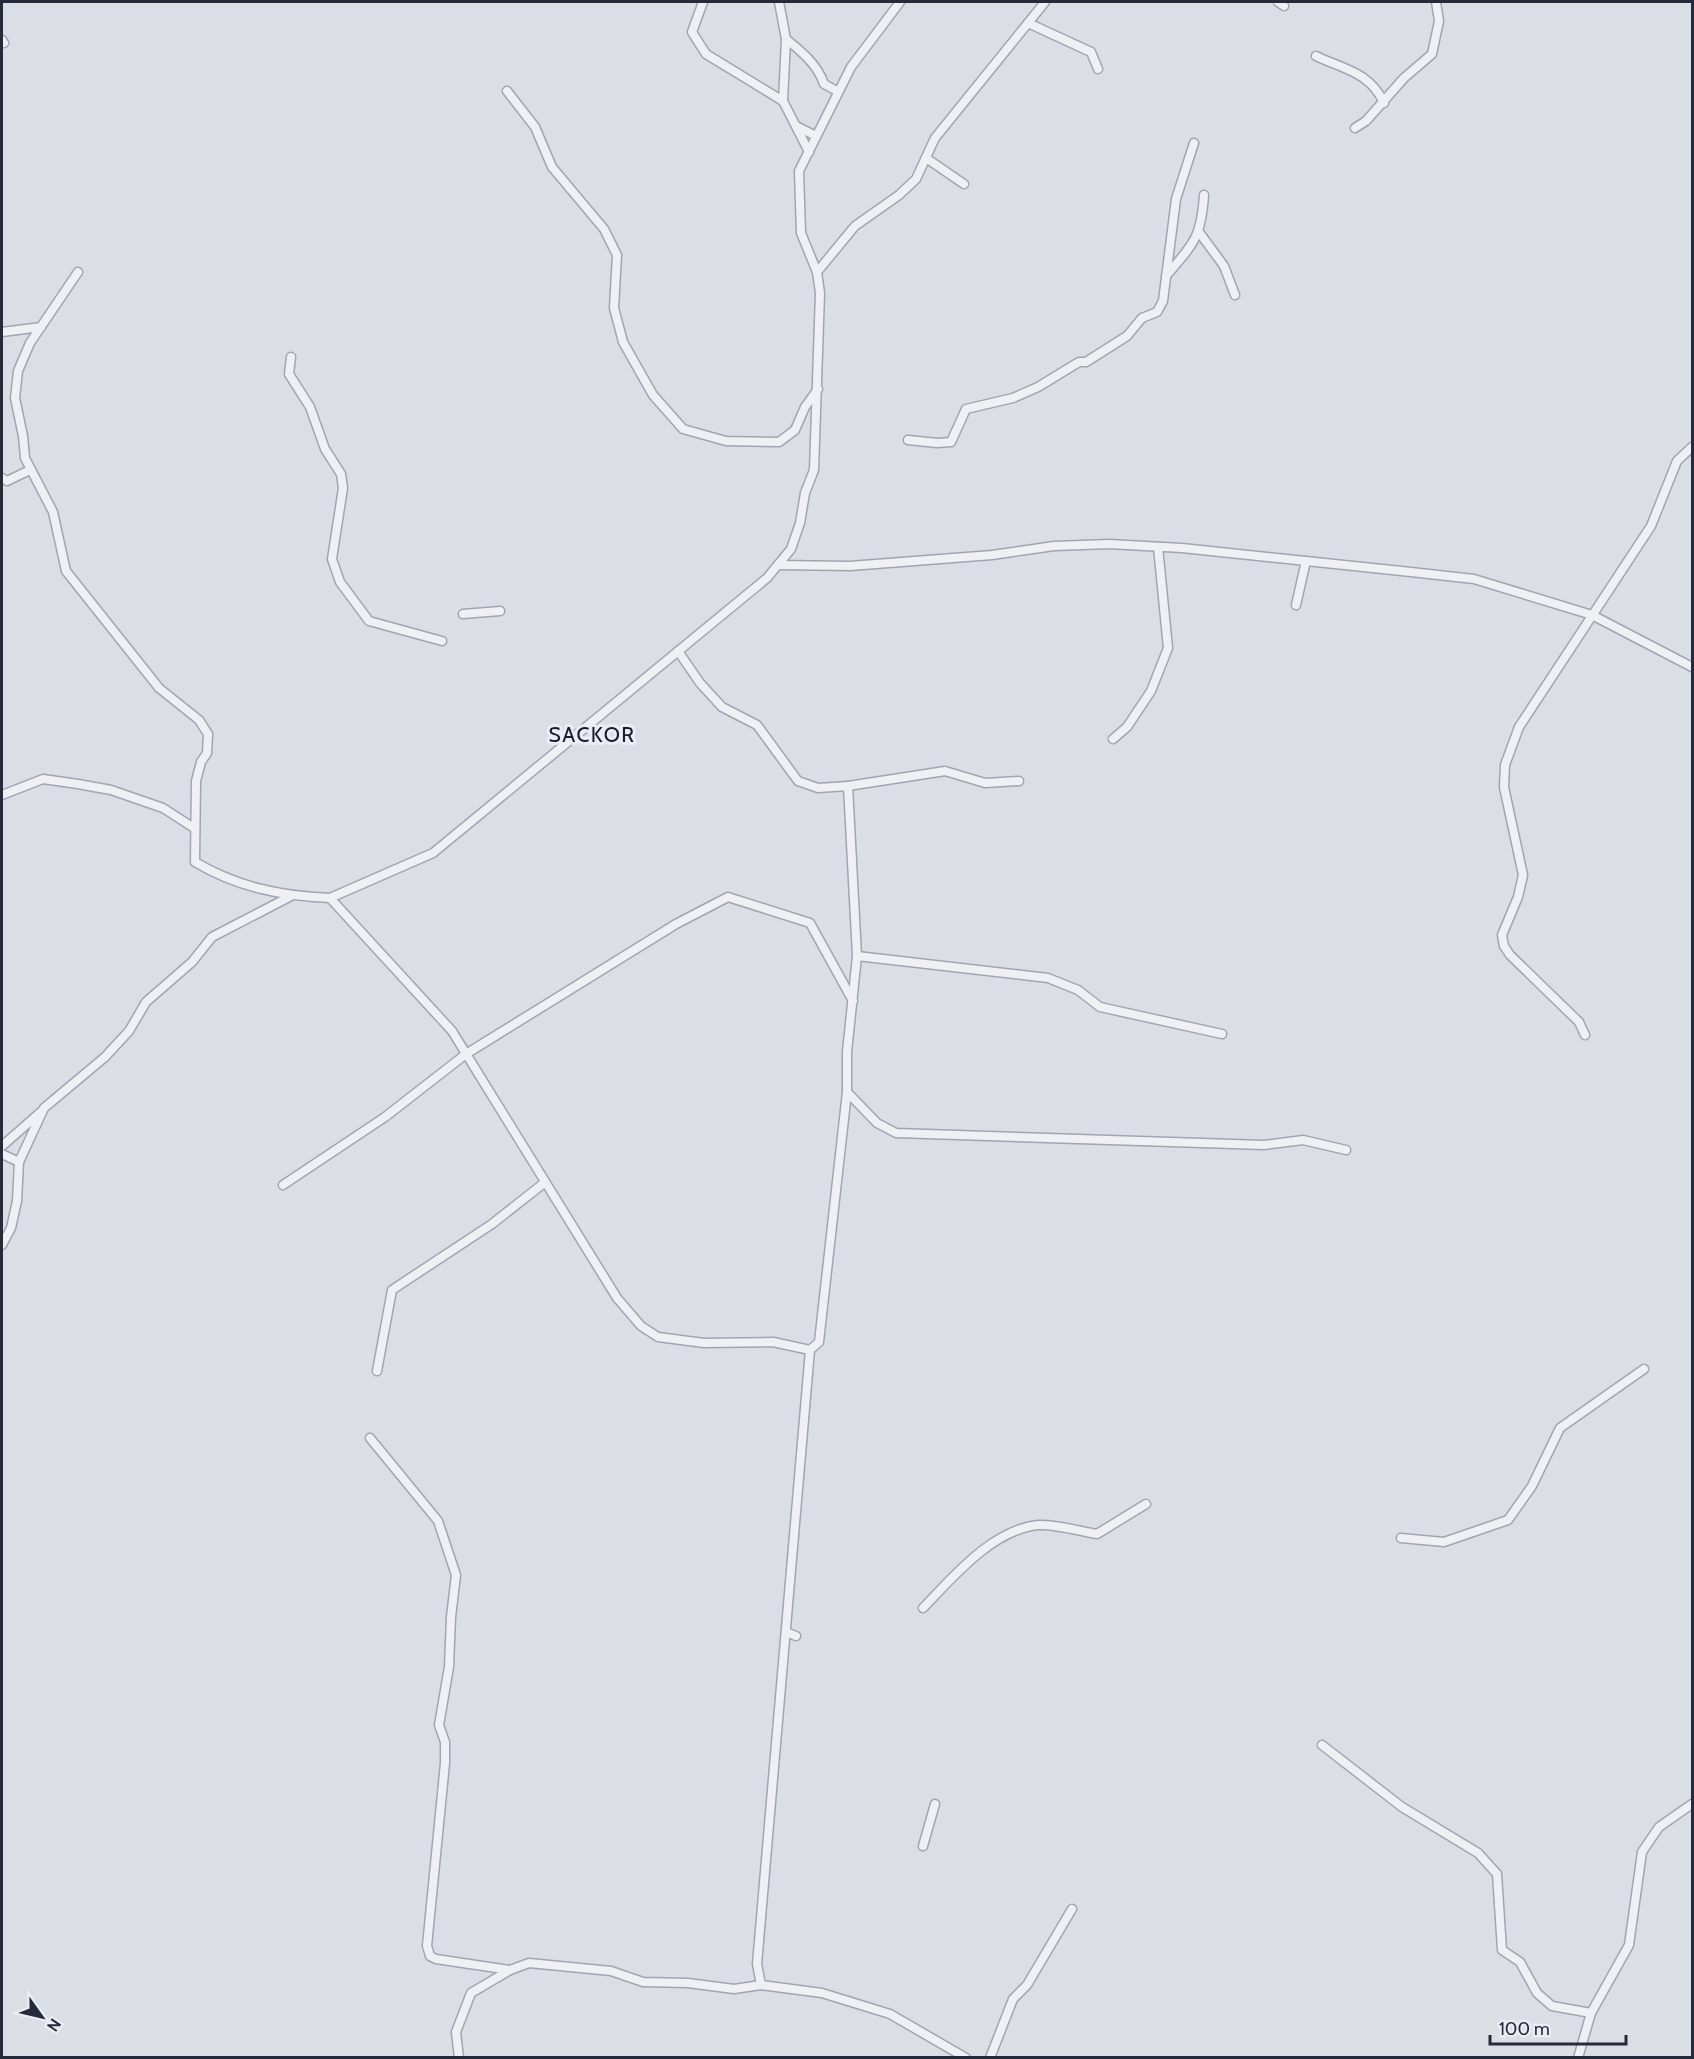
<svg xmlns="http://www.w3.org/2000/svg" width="1694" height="2059" font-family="Cabin,sans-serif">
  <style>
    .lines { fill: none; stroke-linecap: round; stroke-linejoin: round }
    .minor-casing { stroke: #a2a5b0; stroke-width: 11 }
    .minor { stroke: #eff0f4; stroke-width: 8 }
    .labels { text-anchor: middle; stroke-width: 6; stroke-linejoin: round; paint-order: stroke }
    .neighbourhood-label { font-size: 21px; letter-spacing: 1.5px; fill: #191c2c; stroke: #ebedf4 }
  </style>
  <rect width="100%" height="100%" fill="#dcdee6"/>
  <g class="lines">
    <defs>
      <g id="minor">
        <polyline points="703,2 692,32 706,54 783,101 809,152"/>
        <polyline points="779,2 786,39 783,101"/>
        <polyline points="1278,2 1284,6"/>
        <polyline points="1028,23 1091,52 1098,69"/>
        <path d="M786 39C801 51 818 65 824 84L837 91"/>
        <polyline points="2,40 4,43"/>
        <path d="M1316 56C1343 69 1370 72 1384 103"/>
        <polyline points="507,91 535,127 552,167 604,229 617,255 614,308 623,342 653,395 683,429 726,441 779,442 795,430 805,407 818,389"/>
        <polyline points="796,126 816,136"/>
        <polyline points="1355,128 1366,121 1404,78 1432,54 1439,21 1436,2"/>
        <polyline points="926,158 964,184"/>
        <polyline points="1199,232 1224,266 1235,295"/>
        <path d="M78 272 30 343 18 371 15 398 23 436 25 458 53 512 66 571 159 688 199 720 208 734 207 753 201 762 196 781 195 862C237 887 281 896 330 898L452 1031 617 1298 641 1326 658 1337 704 1343 773 1342 810 1350 757 1964 761 1985"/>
        <polyline points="817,272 855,226 899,195 916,179 935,138 1045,2"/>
        <path d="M1166 276C1193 244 1201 239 1204 195"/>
        <polyline points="2,332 41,327"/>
        <polyline points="291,357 289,374 310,407 325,449 341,474 343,488 332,559 340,582 369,621 442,641"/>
        <polyline points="908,440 937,443 951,442 966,409 1013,398 1038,387 1079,362 1086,362 1127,336 1142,318 1157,312 1163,301 1176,199 1194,143"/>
        <polyline points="2,478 7,481 30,470"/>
        <polyline points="778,565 850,566 992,555 1054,546 1109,544 1182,548 1411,572 1474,579 1592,615 1692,667"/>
        <polyline points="1296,605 1306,561"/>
        <polyline points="463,614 500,611"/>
        <polyline points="678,651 700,683 722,707 757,725 798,781 818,788 848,786 857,956 847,1052 847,1092 819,1342 810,1350"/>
        <polyline points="1113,739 1127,727 1151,691 1168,648 1158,547"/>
        <polyline points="848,786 945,771 985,783 1019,781"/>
        <polyline points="2,795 43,779 78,784 111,790 163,808 194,828"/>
        <polyline points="330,898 433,853 767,578 791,549 800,523 805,493 814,470 820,293 817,272 801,233 799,171 851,67 900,2"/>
        <polyline points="857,956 1048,978 1078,990 1100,1007 1222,1034"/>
        <polyline points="1585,1035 1579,1022 1510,955 1504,946 1502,935 1518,897 1523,875 1504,787 1505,765 1519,727 1651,526 1677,461 1692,447"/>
        <polyline points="847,1092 877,1123 896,1133 1264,1145 1303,1140 1346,1150"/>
        <polyline points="2,1146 42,1111"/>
        <polyline points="2,1154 19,1162"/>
        <polyline points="283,1185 385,1117 466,1054 676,924 728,897 810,923 853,1001"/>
        <polyline points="2,1245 11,1228 17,1201 19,1162 44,1108 105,1057 129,1031 146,1002 192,962 212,937 291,896"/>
        <polyline points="377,1371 392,1290 492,1224 544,1183"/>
        <polyline points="370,1438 438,1521 456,1575 451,1617 449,1667 439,1725 445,1742 445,1763 427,1946 430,1956 436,1959 510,1970"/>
        <polyline points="1401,1538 1444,1542 1508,1520 1532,1486 1560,1428 1644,1369"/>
        <path d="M923 1608C953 1577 992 1530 1038 1525 1056 1524 1079 1531 1097 1534L1146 1504"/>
        <polyline points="786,1632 796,1636"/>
        <polyline points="1322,1745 1402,1807 1478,1853 1497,1874 1502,1950 1520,1962 1537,1993 1552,2006 1591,2013"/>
        <polyline points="923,1846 935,1804"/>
        <polyline points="459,2058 456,2032 471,1993 510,1970 529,1963 611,1971 643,1982 688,1983 734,1989 761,1985 822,1993 890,2014 966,2058"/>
        <polyline points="990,2058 1013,1999 1027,1985 1072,1909"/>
        <polyline points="1578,2058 1591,2013 1629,1945 1642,1852 1659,1827 1692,1804"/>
      </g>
    </defs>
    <use href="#minor" class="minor-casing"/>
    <use href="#minor" class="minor"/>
  </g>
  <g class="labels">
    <g class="neighbourhood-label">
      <text x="592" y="742">SACKOR</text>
    </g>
  </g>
  <rect width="1694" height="2059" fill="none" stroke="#262b3c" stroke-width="6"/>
  <g transform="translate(42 2017) rotate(124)" stroke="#ebedf4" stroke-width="4.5" paint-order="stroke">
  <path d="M0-4.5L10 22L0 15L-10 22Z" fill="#262b3c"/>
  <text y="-9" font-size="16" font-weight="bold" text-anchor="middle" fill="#262b3c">N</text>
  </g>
  <path d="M1490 2035v9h136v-9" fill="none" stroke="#262b3c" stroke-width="3"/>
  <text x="1499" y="2035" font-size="18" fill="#262b3c" stroke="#ebedf4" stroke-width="4.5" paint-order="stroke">100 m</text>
</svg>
